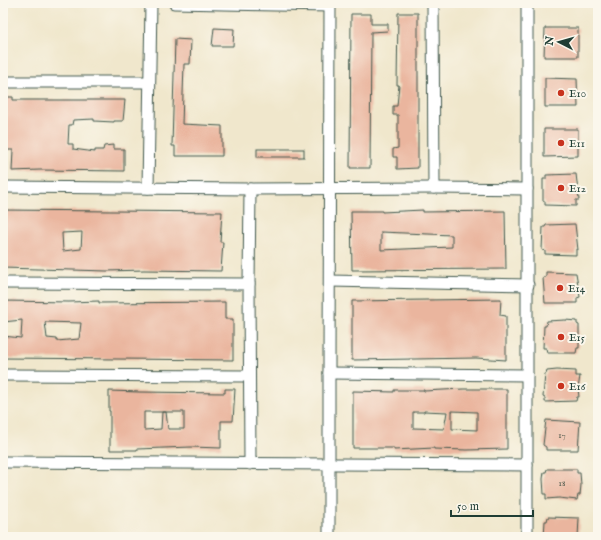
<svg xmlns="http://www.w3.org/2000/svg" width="601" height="540" font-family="'IM FELL English',serif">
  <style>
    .building { fill: #eab59e; fill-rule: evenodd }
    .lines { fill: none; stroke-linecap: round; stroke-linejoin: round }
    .street-casing { stroke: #3e564b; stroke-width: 13 }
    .street { stroke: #fff; stroke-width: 11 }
    .poi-dot { fill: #c8321e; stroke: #fbf7ec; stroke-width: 1.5 }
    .labels { text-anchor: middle; stroke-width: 4; stroke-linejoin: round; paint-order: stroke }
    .number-label { font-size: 9px; fill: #525b4e }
    .poi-label { font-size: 11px; fill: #1f3d34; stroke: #fbf7ec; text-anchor: start }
  </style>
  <rect width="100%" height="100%" fill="#fbf7ec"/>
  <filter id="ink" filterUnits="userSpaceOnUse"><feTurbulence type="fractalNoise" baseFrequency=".025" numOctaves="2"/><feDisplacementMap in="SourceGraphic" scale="8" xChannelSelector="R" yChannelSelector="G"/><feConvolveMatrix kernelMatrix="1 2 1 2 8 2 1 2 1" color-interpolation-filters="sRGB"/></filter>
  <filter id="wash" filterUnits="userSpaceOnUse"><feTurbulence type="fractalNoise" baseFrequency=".012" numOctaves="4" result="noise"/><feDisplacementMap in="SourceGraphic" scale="16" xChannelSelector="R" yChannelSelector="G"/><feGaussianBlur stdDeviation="0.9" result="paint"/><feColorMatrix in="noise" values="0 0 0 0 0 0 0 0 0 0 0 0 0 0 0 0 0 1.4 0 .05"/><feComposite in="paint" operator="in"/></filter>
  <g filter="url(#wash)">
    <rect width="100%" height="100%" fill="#f0e7cc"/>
    <g id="blocks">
      <g class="building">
        <polygon points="398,13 418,13 418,168 397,169 397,157 393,157 393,149 398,148 398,115 393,115 393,106 397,106 399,85 397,85"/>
        <polygon points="351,14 371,14 371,24 388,24 388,31 371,32 370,168 350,168"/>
        <polygon points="214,28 234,29 233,46 212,46"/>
        <polygon points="545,28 578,28 578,57 544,57"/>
        <polygon points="175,39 191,40 190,64 184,64 182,124 222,126 222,156 175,156 175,146 172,146"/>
        <polygon points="545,78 577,79 578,107 545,107"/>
        <polygon points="3,97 13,97 13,100 125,100 123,121 114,121 114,122 94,121 94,119 73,120 72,125 69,125 68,144 73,144 73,149 95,152 95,150 103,150 104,146 113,145 113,149 124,149 124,171 40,170 12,171 13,150 4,150"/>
        <polygon points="544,129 578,129 578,156 544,157"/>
        <rect x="257" y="149" width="47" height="8"/>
        <polygon points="576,174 579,200 576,200 576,206 545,205 545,201 543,201 543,179 546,179 546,175"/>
        <path d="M3 210 222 212 220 242H223L221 271 144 270 107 271 3 268ZM82 232 81 249 63 251 62 233Z"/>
        <path d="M423 210V212L505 211 506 269 352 270 351 211H382V212ZM381 232 452 235V247L381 250Z"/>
        <polygon points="575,224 578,250 576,249 576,255 545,254 545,251 542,250 543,227 545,227 546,225"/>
        <polygon points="546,272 576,273 580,297 577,298 577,303 545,303 543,278 546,277"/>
        <polygon points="501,299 500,315 506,316 506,360 476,358 352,360 352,301"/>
        <path d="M3 301 69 302 99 301V303L225 302V319H233V360L3 358V336L21 338 22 320 3 322ZM45 322 81 323 79 339 57 341V339L47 338Z"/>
        <polygon points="565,320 577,321 577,324 579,325 579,348 577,348 576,353 547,353 546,348 543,348 544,326 546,326 547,321"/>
        <polygon points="557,370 576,371 576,376 580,376 578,389 579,397 577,397 576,401 545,402 545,398 543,397 545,374 546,374 547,371"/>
        <path d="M225 389H235L233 421H221V448L191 447 137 449V450H110V411H109V391L139 392 225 393ZM144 412H184V429H168L166 412H162L161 429 144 430Z"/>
        <path d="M463 389H507V449L467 450 434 449V448L394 450V448H353V391L394 392V390H424V391ZM424 411 447 412 444 429 413 428V412H424ZM452 411 477 412V430L452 429Z"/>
        <polygon points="546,420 580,422 578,450 546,450 546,447 543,445"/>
        <polygon points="547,469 577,469 577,473 580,473 581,485 580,495 578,495 577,500 559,498 546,499 546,494 544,494 543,479 544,472 546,472"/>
        <polygon points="548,517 579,518 578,537 544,537 545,521 547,521"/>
      </g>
    </g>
  </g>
  <g filter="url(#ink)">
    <use href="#blocks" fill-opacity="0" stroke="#3e564b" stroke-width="1"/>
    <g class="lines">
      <defs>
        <g id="street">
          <polyline points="174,3 330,6"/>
          <polyline points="433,3 434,188"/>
          <polyline points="3,82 149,82"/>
          <polyline points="3,187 250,189 434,188 527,189"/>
          <polyline points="148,188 151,3"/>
          <polyline points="330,281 528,285"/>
          <polyline points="3,283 249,284"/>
          <polyline points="329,373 527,375"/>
          <polyline points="3,375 249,376"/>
          <polyline points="3,462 527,465"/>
          <polyline points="250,464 249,284 250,189"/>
          <polyline points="329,537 329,373 330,3"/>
          <polyline points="525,537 527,531 527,3"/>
        </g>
      </defs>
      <use href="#street" class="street-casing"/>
      <use href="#street" class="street"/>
    </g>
  </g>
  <g class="poi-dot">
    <circle cx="561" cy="93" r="4"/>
    <circle cx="561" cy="143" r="4"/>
    <circle cx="561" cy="188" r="4"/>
    <circle cx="560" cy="288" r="4"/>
    <circle cx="561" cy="337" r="4"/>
    <circle cx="561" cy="386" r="4"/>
  </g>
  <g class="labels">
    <g class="number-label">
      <text x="562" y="438">17</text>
      <text x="562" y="486">18</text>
    </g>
    <g class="poi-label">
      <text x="569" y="97">E10</text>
      <text x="569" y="147">E11</text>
      <text x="569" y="192">E12</text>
      <text x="568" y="292">E14</text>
      <text x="569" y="341">E15</text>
      <text x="569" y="390">E16</text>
    </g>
  </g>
  <rect width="601" height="540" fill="none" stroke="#fbf7ec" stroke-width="16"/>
  <g transform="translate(559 42) rotate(276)" stroke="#fbf7ec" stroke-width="3" paint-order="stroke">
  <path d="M0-3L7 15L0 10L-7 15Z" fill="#1f3d34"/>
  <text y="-6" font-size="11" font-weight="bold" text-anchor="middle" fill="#1f3d34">N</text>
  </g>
  <path d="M451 510v6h82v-6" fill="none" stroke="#1f3d34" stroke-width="2"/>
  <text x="457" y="510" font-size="12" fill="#1f3d34" stroke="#fbf7ec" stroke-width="3" paint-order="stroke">50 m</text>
</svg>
